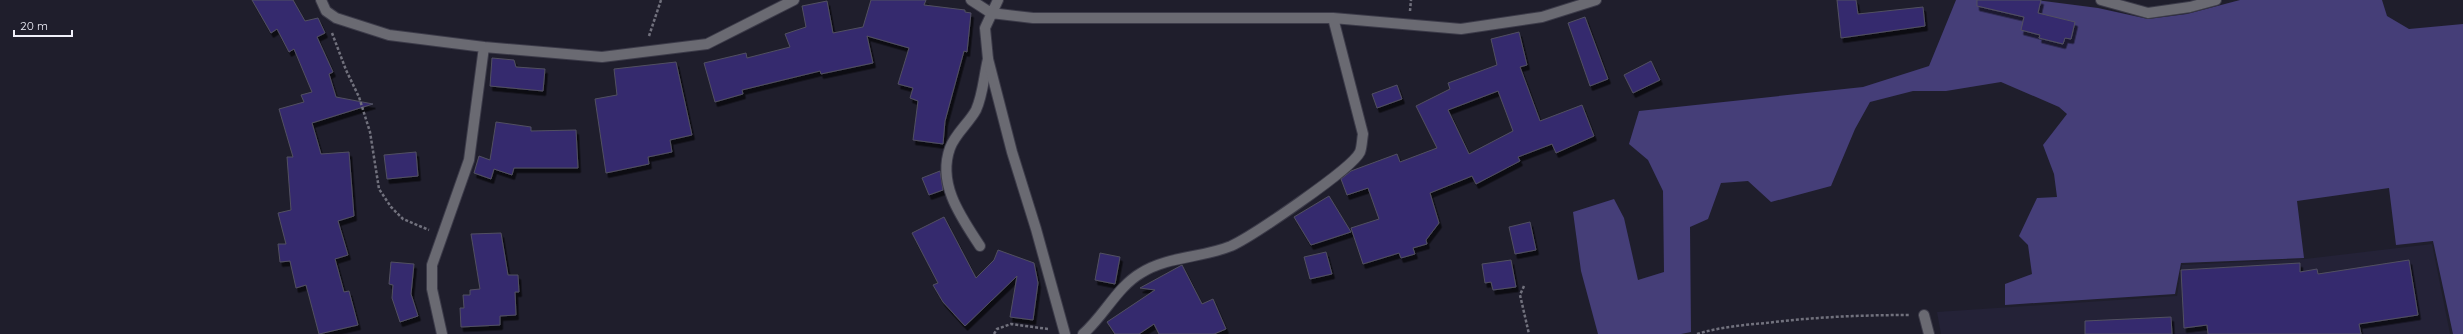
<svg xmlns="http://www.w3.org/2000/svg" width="2463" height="334" font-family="Quicksand,sans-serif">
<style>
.built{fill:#242237}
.green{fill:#453e78}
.building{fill:#36296e;stroke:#515061;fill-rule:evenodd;filter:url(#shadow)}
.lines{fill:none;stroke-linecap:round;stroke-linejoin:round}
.lane-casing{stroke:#3c3b49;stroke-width:12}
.street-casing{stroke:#3c3b49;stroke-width:12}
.path{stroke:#71717d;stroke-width:2.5;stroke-dasharray:3 2;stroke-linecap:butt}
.lane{stroke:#6a6a72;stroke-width:10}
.street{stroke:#6a6a72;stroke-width:10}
</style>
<defs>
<filter id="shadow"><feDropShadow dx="2.5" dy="4.5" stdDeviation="0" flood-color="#0009"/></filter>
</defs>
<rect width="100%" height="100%" fill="#1f1e2c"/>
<!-- built -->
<path class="built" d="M2432 244 2450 334H1941L1937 312 2177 296 2182 265 2305 259Z"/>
<!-- green -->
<path class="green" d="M1956 0H2036L2098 8 2148 19 2187 14 2240 0H2382L2387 16 2409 29 2463 24V334H2453L2433 241 2396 245 2389 188 2297 201 2304 258 2181 263 2175 294 2005 305V284L2032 274 2028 245 2019 236 2037 198 2057 197 2054 174 2043 145 2067 114 2059 107 2001 82 1946 91H1913L1870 102 1855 129 1831 186 1771 202 1748 181 1721 183 1708 219 1690 227 1691 332 1681 334H1598L1581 271 1573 212 1614 199 1624 218 1638 280 1664 272 1663 191 1648 160 1629 144 1639 111 1863 87 1929 66Z"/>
<!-- building -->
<path class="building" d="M252 0H293L305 21 318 18 325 33 317 37 333 72 329 74 336 97 373 104 312 123 321 154 349 152 354 216 338 221 348 255 335 259 344 292 349 291 358 325 319 334 306 285 296 288 290 261 280 262 278 244H286L278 213 291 210 287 157H293L279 109 304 102 301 95 312 92 294 49 289 52 277 29 271 33Z
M871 0H926L924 5 965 10V12L971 13 967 52 964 51 945 121 943 144 913 140 918 101 910 98 913 88 898 84 909 48 867 36 873 63 821 74 820 71 742 90 743 94 715 102 704 63 746 53 747 58 790 47 785 34 806 27 802 6 827 1 833 33 863 27Z
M1837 0H1856L1858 14 1923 7 1925 26 1841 38Z
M1977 0H2041L2038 13 2075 22 2071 39 2065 38 2063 44 2039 38 2040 35 2021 30 2024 17 1977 6Z
M1585 17 1608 79 1590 86 1568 23Z
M1519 32 1527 65 1520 67 1540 121 1582 105 1594 136 1556 153 1552 144 1518 157 1520 161 1476 184 1472 176 1430 193 1439 223 1426 240 1427 244 1413 248 1415 254 1401 258 1399 253 1363 264 1351 228 1379 219 1368 188 1347 195 1341 179 1351 171 1397 154 1400 162 1437 148 1416 106 1450 89 1448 83 1497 65 1491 39ZM1498 91 1513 131 1469 154 1448 110Z
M492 58 514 60 516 67 545 69 543 91 490 86Z
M1651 61 1660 80 1633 93 1624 75Z
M676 62 692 135 670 140 672 152 648 157 649 164 606 173 595 99 617 95 614 69Z
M1397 85 1402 99 1377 108 1372 94Z
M496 122 531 127V131L576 130 578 168H514L512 175 494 169 491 179 474 173 479 156 490 160Z
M416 152 418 176 387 179 384 155Z
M940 171 943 190 929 195 922 178Z
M1329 196 1351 232 1311 245 1294 217Z
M944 217 976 278 994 260 998 250 1034 263 1038 283 1033 320 1010 317 1017 276 965 326 943 302 933 285 938 283 912 233Z
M1530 222 1536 250 1515 254 1509 227Z
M501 233 508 275H518L519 292H515L516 315 500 316V325L461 327 460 308H464L463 295H470V290L480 289 471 234Z
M1326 252 1332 274 1310 279 1304 257Z
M1100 253 1120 257 1115 284 1095 280Z
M1511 260 1516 287 1493 290 1491 282 1485 283 1482 264Z
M2409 260 2418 315 2359 324 2361 334H2208L2207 325 2184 328 2181 270 2300 263V272L2317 269 2318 274Z
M391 262 414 264 411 294 418 316 400 322 392 298 393 285 389 284Z
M1182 265 1202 304 1213 299 1226 329 1214 334H1159L1154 324 1139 334H1115L1107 322 1155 290 1140 288Z
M2171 317 2172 334H2085V321Z"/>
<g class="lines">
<!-- lane casing -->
<g class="lane-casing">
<path id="lane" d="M980 246C961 217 937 184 950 148 955 134 969 123 976 110 983 95 984 75 988 59"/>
</g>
<!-- street casing -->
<g class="street-casing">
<path id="street" d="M321 0 326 11 336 18 389 35 484 47 602 57 707 44 794 0
M971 0 991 13 1033 18H1333L1461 29 1542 17 1596 0
M998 0 985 28 988 59 1012 152 1036 229 1065 334
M2101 0 2148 13 2190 7 2216 0
M1924 315 1929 334
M442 334 432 289V265L469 160 484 47
M1083 334C1104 316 1117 287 1141 273 1168 256 1202 258 1231 246 1251 237 1352 169 1360 152 1362 147 1362 139 1363 134L1333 18"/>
</g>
<!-- path -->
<path class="path" d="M1410 11 1411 0
M332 33 346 70 359 97 370 132 379 189 391 207 403 219 429 230
M649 36 661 0
M1524 286 1520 295 1529 334
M994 334 997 329 1011 324 1048 329
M1697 334C1720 327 1743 325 1766 323 1814 317 1862 315 1910 315"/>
<!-- lane -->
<use href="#lane" class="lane"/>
<!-- street -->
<use href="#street" class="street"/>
</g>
<!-- scale -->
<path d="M14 30v6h58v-6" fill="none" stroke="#f0f0fa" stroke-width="2"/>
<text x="20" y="30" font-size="12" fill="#f0f0fa" stroke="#1f1e2c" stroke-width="3" paint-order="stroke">20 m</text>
</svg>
